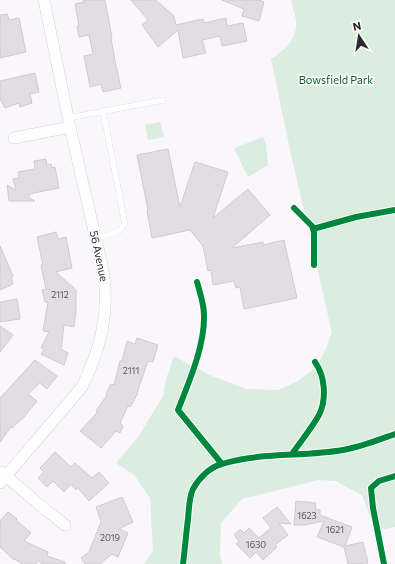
<svg xmlns="http://www.w3.org/2000/svg" width="395" height="564" font-family="Commissioner,sans-serif">
<style>
.green{fill:#dbedde}
.building{fill:#e0dde3;stroke:#cecbd1}
.lines{fill:none;stroke-linecap:round;stroke-linejoin:round}
.service-casing{stroke:#d4d2d7;stroke-width:6}
.minor-casing{stroke:#d4d2d7;stroke-width:12}
.service{stroke:#fefeff;stroke-width:5.5}
.minor{stroke:#fefeff;stroke-width:11}
.cycleway-casing{stroke:#fff;stroke-width:8}
.cycleway{stroke:#00873e;stroke-width:6}
.labels{text-anchor:middle;stroke-width:3;stroke-linejoin:round;paint-order:stroke}
.number-label{font-size:9px;fill:#5a575d}
.park-label{font-size:11px;fill:#065f24;stroke:#fff}
.street-label{font-size:11px;fill:#2b282e;stroke:#fff}
</style>
<rect width="100%" height="100%" fill="#f9f7fc"/>
<!-- green -->
<path class="green" d="M291 0H395V527L375 531 362 495 335 481 318 480 242 499 221 523 220 556 222 564H144L153 551 150 498 134 475 116 463 138 437 163 396 166 379 174 356 209 375 247 389 278 390 298 381 316 367 326 349 332 333 290 150 271 59C283 51 296 41 296 25 297 17 292 8 291 0Z
M160 122 164 137 148 140 145 125Z
M263 137 266 144 268 165 248 177 234 148Z"/>
<!-- building -->
<path class="building" d="M83 0H105L112 38H111L115 61 121 88 103 92 101 84 90 87 84 56 93 54 89 35 79 37 77 26H79L75 4 84 2Z
M131 0H156L174 16 176 25 203 19 204 23 226 18 227 26 243 23 247 41 222 46 220 36 202 40 206 53 183 58 178 30 158 47 142 25 148 20Z
M222 0H259L264 2 259 21 242 16 244 9Z
M7 14 9 20 19 18 26 52 0 58V15Z
M35 73 39 92 30 94 32 103 20 107 19 103 5 108 0 99V81Z
M168 149 180 207 195 162 228 172 213 218 248 189 270 215 232 248 263 242V245L284 240 297 298 244 309 240 287 236 288 234 281 213 285 211 270 208 271 203 246 190 230 152 238 147 211 148 210 137 155Z
M46 159 47 165 51 164 52 168 55 167 59 188 29 194V198L35 201H9L7 185 16 190 13 179 19 178 18 172 35 169 34 161Z
M56 232 58 239 66 237 72 268 56 272 76 290V311L74 327 64 325 62 342 61 349 68 353 64 365 41 354 44 350 41 348 49 332 43 331 48 302H45L42 290 46 289 41 265H43L37 237Z
M0 246 13 276 11 277 13 284 0 290Z
M17 299 20 319 0 322V302Z
M0 326 13 335 0 352Z
M137 338 158 345 153 362 148 361 137 393H138L130 407 128 406 120 423 123 426 120 433 116 431 101 448 80 431 98 412 96 411 107 395 106 394 111 384 114 385 120 361H122L127 341 135 344Z
M35 360 57 376 47 389 40 383 28 394 37 401 24 417 12 428 11 427 0 442V398Z
M55 452 71 467 75 463 92 478 99 472 109 483 89 501 78 488 76 490 71 484 64 492 53 481 47 487 38 478 44 472 40 468Z
M122 497 133 522 119 529 128 533 118 557 112 554 100 564H85L81 558 89 552 101 522 96 507Z
M296 501 316 503 315 509 320 510V515L352 527 345 546 363 542 368 563 348 564 344 547 317 537 324 521 305 525H294Z
M277 507 291 524 279 523 288 535 275 545 277 547 263 560 256 552 250 558 236 544 239 541 234 535 240 529 244 533 249 528 259 538 271 528 263 518Z
M8 512 17 519 16 520 31 533 24 541 48 552 47 556 65 562V564H43L37 561 36 564H22L15 559 14 560 0 547V521Z"/>
<g class="lines">
<!-- service casing -->
<g class="service-casing">
<path id="service" d="M68 118 163 100
M96 238 119 231 125 224 103 111"/>
</g>
<!-- minor casing -->
<g class="minor-casing">
<path id="minor" d="M14 138 70 127
M1 472 47 511 65 525
M0 483 82 387C101 348 110 312 103 270L70 127 44 0"/>
</g>
<!-- service -->
<use href="#service" class="service"/>
<!-- minor -->
<use href="#minor" class="minor"/>
<!-- cycleway casing -->
<g class="cycleway-casing">
<path id="cycleway" d="M294 208 312 226 314 232V265
M313 229 356 217 395 210
M197 282C200 293 204 304 204 315 205 345 189 382 178 410L222 464
M292 454C301 441 311 429 319 415 327 399 325 376 315 362
M183 564C185 549 186 534 188 519 189 509 189 497 193 489 199 478 210 467 222 464 261 452 303 457 343 450 361 447 378 440 395 434
M384 564 373 508 371 488 379 481 395 476"/>
</g>
<!-- cycleway -->
<use href="#cycleway" class="cycleway"/>
</g>
<g class="labels">
<!-- number labels -->
<g class="number-label">
<text x="60" y="298">2112</text>
<text x="131" y="374">2111</text>
<text x="307" y="519">1623</text>
<text x="335" y="533">1621</text>
<text x="110" y="541">2019</text>
<text x="256" y="548">1630</text>
</g>
<!-- park labels -->
<g class="park-label">
<text x="336" y="84">Bowsfield Park</text>
</g>
<!-- street labels -->
<g class="street-label">
<text transform="translate(99 256) rotate(78)" y="4">56 Avenue</text>
</g>
</g>
<!-- north arrow -->
<g transform="translate(359 36) rotate(348)" stroke="#ffffff" stroke-width="3" paint-order="stroke">
<path d="M0-3L7 15L0 10L-7 15Z" fill="#2b282e"/>
<text y="-6" font-size="11" font-weight="bold" text-anchor="middle" fill="#2b282e">N</text>
</g>
</svg>
